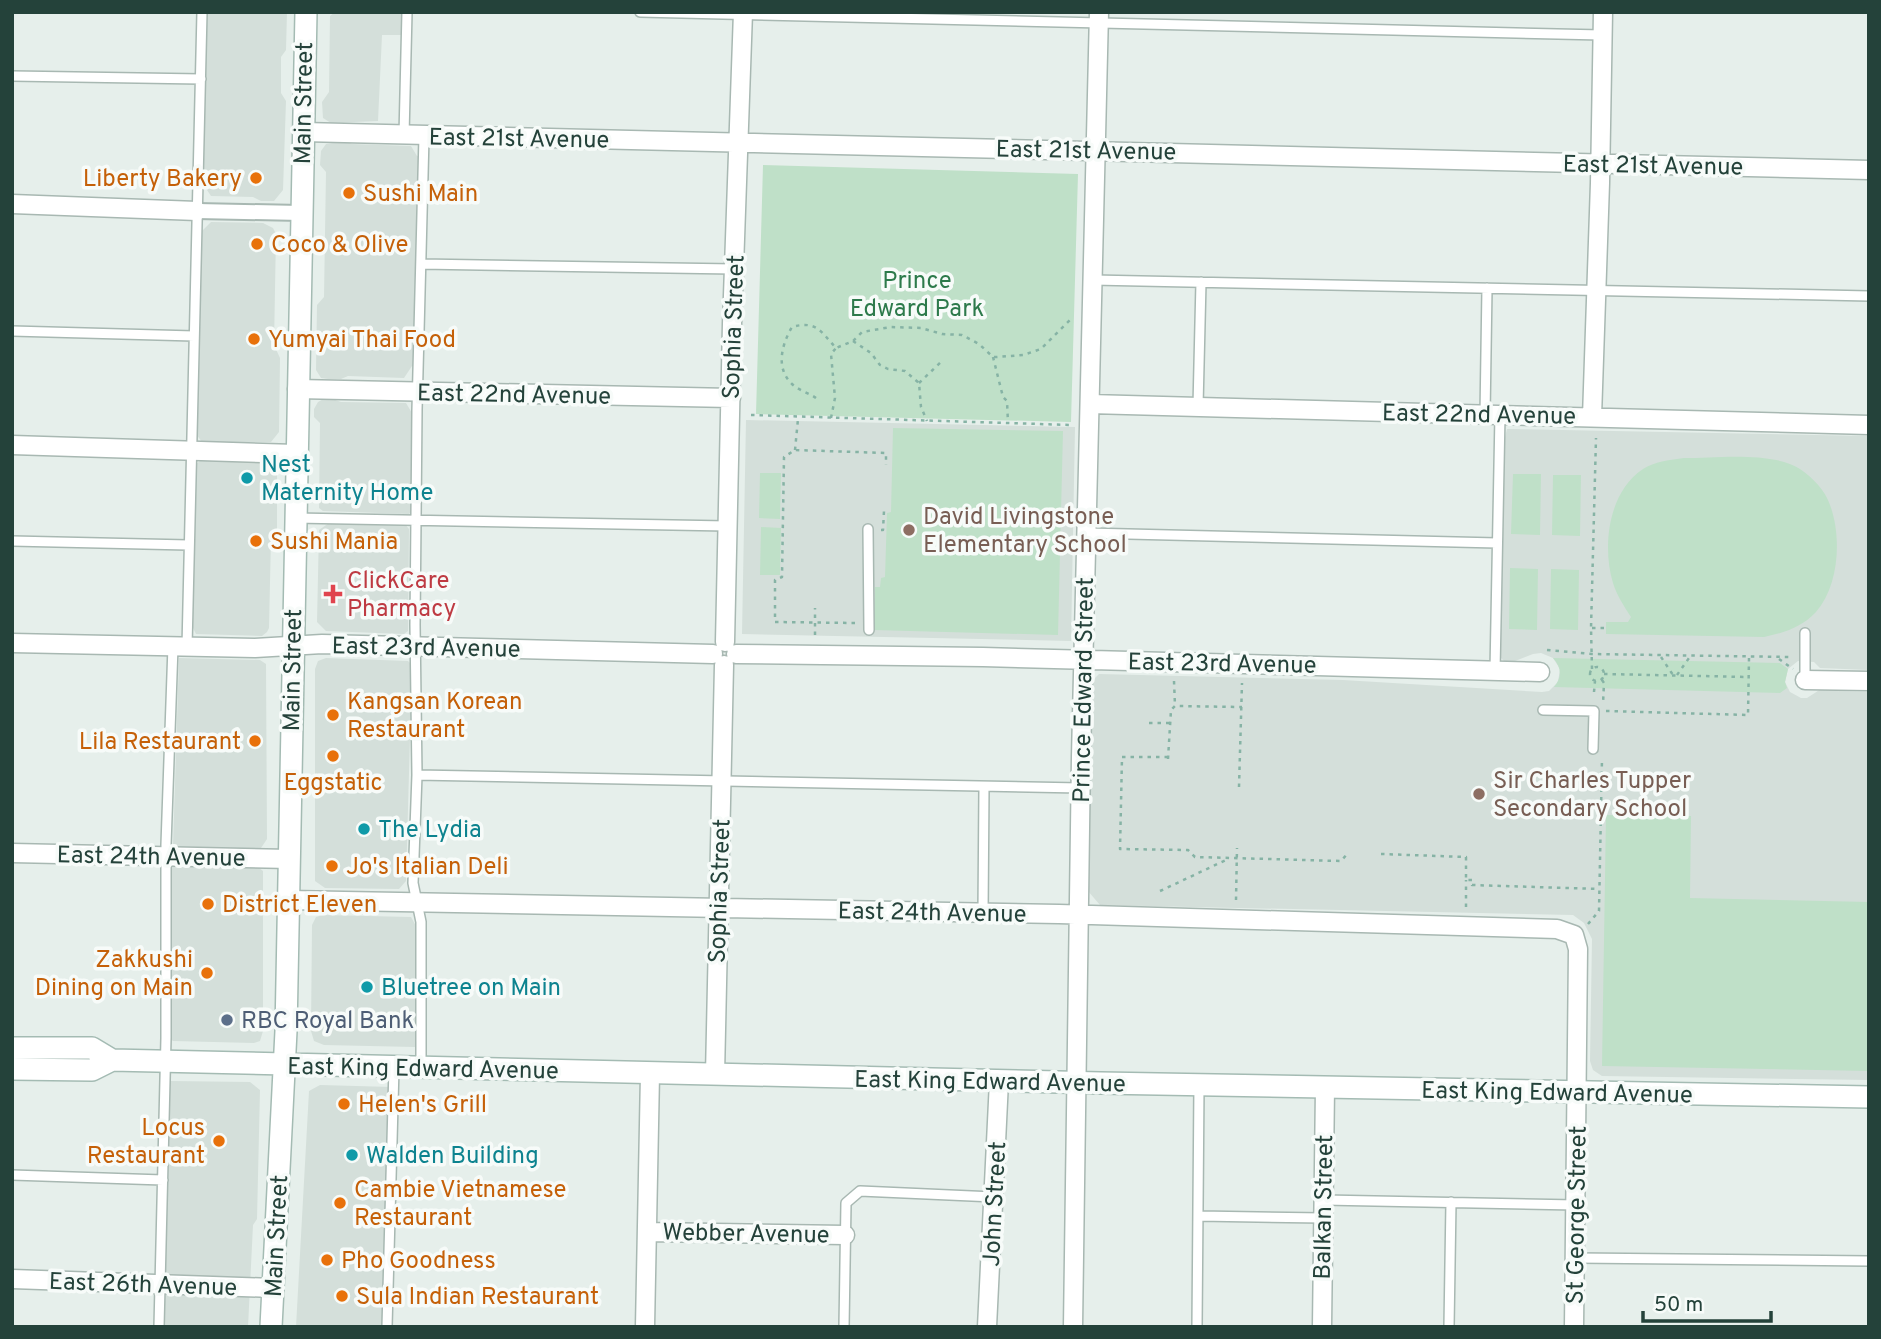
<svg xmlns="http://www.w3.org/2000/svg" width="1881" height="1339" font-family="Overpass,sans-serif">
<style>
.built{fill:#d4dfda}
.green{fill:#bfe0c8}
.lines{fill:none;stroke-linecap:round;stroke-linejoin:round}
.service-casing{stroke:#a8b8b2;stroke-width:12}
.pedestrian-casing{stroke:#a8b8b2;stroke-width:18}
.minor-casing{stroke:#a8b8b2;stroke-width:21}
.secondary-casing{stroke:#a4bbb3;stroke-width:24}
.path{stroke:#86b3a5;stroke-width:2.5;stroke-dasharray:3.5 5;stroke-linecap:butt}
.service{stroke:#fff;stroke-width:9}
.pedestrian{stroke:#fff;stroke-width:14}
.minor{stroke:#fff;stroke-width:18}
.secondary{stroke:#fff;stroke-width:21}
.food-dot{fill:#e8710a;stroke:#f7fbf9;stroke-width:2.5}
.culture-dot{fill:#0f9aa8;stroke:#f7fbf9;stroke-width:2.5}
.education-dot{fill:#8d6e63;stroke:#f7fbf9;stroke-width:2.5}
.health-dot{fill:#e0444e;stroke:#f7fbf9;stroke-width:2.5}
.service-dot{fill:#5c6f8a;stroke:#f7fbf9;stroke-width:2.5}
.labels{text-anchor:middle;stroke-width:7;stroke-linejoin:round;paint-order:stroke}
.street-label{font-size:24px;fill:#24423a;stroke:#f7fbf9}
.food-label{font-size:24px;fill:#c56008;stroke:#f7fbf9;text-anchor:start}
.park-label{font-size:24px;fill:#2d7a4b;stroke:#f7fbf9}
.culture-label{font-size:24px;fill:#0d838f;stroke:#f7fbf9;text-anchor:start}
.education-label{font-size:24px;fill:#785e54;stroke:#f7fbf9;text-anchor:start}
.health-label{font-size:24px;fill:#be3a42;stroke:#f7fbf9;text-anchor:start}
.service-label{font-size:24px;fill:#4e5e75;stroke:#f7fbf9;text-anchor:start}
</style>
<rect width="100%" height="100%" fill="#e6efeb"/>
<!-- built -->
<path class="built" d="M202 12H287L286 50 281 57V93L286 101 283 190 274 201H261L253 197 211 196 203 184H198Z
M335 12H407L406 35H382L378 121 331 123 323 118 322 102 329 92 330 16Z
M346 141 352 144 411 146 417 156H423L419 366H412L404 378 348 376 341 379H328L321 378 316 370 317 305 324 297 326 172 320 165 321 151 326 144Z
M211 222 263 223 273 228 276 234 274 345 280 358 279 432 271 442H202L196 434V231H202Z
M327 397 341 402 406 403 412 413 413 510 409 514 323 511 319 508 320 423 314 417V409L318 402Z
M746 420 1075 427 1071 641 742 634Z
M1507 429 1869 436V670L1820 668 1814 662 1798 661 1788 669 1785 682 1790 692 1801 698H1807L1824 687 1837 691 1869 692V1080L1602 1076 1593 1070 1590 1061 1592 939 1584 923 1573 915 1100 905 1088 891 1092 684 1093 680 1099 674 1343 680 1542 692 1549 691 1558 682 1560 669 1553 658 1541 653 1533 654 1515 661H1504L1501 658 1497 645 1504 441Z
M201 460 267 463 272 464 277 470V531L271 537 269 628 267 632 262 636 196 634 193 628H188L190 464H196Z
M329 523H404L409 529 408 631 404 634 326 631 317 622 319 530Z
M179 658 260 660 266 664 267 839 261 848H176L173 846Z
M326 658 408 661 412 665 406 881 399 889 325 888 315 881V669L318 661Z
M172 865 258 867 263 871V1031L260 1041 254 1043 173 1041 168 1037Z
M323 915 411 917 416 926 415 1047 324 1045 314 1041 311 1031 312 925 316 917Z
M170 1081 250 1082 260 1090 257 1219 253 1225 248 1327H163L167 1089Z
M320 1085 392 1087 386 1327H296L309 1091Z"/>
<!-- green -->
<path class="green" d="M763 165 1078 174 1071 422 756 414Z
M893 428 1063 431 1058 635 874 630 875 587H880L881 578 885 577 887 513 891 512Z
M1684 458C1717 458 1772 451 1800 469 1813 478 1825 490 1830 505 1842 537 1839 586 1816 612 1802 627 1784 633 1764 637L1606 634V622H1628L1631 617C1624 606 1617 596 1613 583 1602 547 1608 492 1643 469 1656 461 1670 460 1684 458Z
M760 473H781L780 519 759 518Z
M1513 474H1541L1540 535 1511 534Z
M1553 475H1581L1580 536 1552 535Z
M761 527 781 528 780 575H760Z
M1510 568 1538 569 1537 630 1509 629Z
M1551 569 1579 570 1578 630 1550 629Z
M1553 658 1780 663 1788 669 1785 682 1787 688 1780 693 1554 687C1562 677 1562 668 1553 658Z
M1606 815 1691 816 1690 898 1869 902V1071L1602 1066Z"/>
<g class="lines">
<!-- service casing -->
<g class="service-casing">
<path id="service" d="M640 12 1602 35
M12 76 201 79
M404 135 407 12
M421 264 734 269
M1093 280 1869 296
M12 331 194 336
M1198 406 1201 282
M1485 415 1487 288
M295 518 727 526
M868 529 869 630
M1087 533 1497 543
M12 541 188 545
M187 647 202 12
M1495 671 1500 415
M1805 680V633
M1543 710 1594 711 1593 749
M417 775 1080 788
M983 913 984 787
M421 1068V922L413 883 417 775 415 625 417 410 424 136
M12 1175 163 1180
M1324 1200 1576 1205
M1199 1216 1323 1218
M1576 1258 1869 1261
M159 1327 166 1038V845L173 646
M387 1327 394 1067
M844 1327 846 1203 860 1191 994 1197
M1197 1327 1199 1085
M1449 1327 1451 1202"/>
</g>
<!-- pedestrian casing -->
<g class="pedestrian-casing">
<path id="pedestrian" d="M197 211 301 213"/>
</g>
<!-- minor casing -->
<g class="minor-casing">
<path id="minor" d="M303 132 1869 170
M12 204 197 211
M297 389 731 398
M1090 404 1869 425
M1592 417 1600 183 1603 12
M12 445 296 454
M725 642 732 324 743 12
M12 643 255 648 322 644 713 654
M736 654 983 657 1540 672
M1805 680 1869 681
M12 853 290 859
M289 900 1059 914 1557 929 1574 935 1578 949 1574 1327
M715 1075 724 665
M648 1232 845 1235
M12 1279 273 1288
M645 1327 650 1074
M987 1327 999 1081
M1073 1327 1081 757 1099 12
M1322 1327 1325 1087"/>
</g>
<!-- secondary casing -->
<g class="secondary-casing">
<path id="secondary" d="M12 1048H92L112 1060
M12 1069 92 1070 112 1060 1101 1083 1869 1097
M271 1327 286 1031 306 12"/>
</g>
<!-- path -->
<path class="path" d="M853 341 871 353 880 365 888 369 905 371 919 383 921 407 927 421
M993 357 1003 397 1007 401 1008 423
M919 383 942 361
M816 398C809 393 798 390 792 384 775 368 782 344 792 327 817 320 821 332 836 348L853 341 862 332 891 327 921 328 942 334 962 335 979 344 993 357H997L1023 355 1041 349 1073 317
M751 415 1071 425
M831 418 835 398 831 354 836 348
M795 450 798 419
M881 530H883L884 511
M855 623 775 622V580L782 577 784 457 795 450 886 453V465
M1592 628H1606
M815 635V608
M1547 650 1592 654 1790 657
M1661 657 1673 675
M1779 659 1793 669
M1590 674a7 7 0 1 1 14 0a7 7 0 1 1-14 0Z
M1592 669 1591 628 1596 438
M1604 674 1748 677
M1677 675 1689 658
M1602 680 1604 683 1603 704
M1174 681 1175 706
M1594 692 1595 681
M1606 711 1748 715 1749 658
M1149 723H1171
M1168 757H1122L1120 849 1188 850 1195 857 1341 861 1348 853
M1168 759 1171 710 1175 706 1242 707
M1239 787 1242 683
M1381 854 1466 857V880H1472V885L1599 889
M1160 891 1226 860
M1236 900 1237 848
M1466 907V880
M1588 924 1599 911 1602 759"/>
<!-- service -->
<use href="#service" class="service"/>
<!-- pedestrian -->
<use href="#pedestrian" class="pedestrian"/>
<!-- minor -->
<use href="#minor" class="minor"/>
<!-- secondary -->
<use href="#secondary" class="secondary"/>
</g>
<!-- markers -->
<g class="food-dot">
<circle cx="256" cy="178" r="7"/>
<circle cx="349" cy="193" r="7"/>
<circle cx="257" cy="244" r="7"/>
<circle cx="254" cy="339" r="7"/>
<circle cx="256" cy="541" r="7"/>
<circle cx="333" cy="715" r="7"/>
<circle cx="255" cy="741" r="7"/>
<circle cx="333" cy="756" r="7"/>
<circle cx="332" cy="866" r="7"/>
<circle cx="208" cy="904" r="7"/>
<circle cx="207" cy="973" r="7"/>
<circle cx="344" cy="1104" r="7"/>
<circle cx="219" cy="1141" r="7"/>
<circle cx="340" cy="1203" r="7"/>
<circle cx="327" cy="1260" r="7"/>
<circle cx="342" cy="1296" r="7"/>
</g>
<g class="culture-dot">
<circle cx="247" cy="478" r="7"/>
<circle cx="364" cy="829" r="7"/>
<circle cx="367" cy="987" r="7"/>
<circle cx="352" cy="1155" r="7"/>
</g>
<g class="education-dot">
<circle cx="909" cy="530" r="7"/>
<circle cx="1479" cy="794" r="7"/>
</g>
<path class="health-dot" d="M329.5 583.5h7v7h7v7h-7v7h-7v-7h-7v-7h7z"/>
<circle class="service-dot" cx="227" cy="1020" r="7"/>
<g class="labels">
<!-- street labels -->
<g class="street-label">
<text transform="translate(303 103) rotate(-89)" y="8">Main Street</text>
<text transform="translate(519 138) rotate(1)" y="8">East 21st Avenue</text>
<text transform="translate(1086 150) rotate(1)" y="8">East 21st Avenue</text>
<text transform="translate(1653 165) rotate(1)" y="8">East 21st Avenue</text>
<text transform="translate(733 327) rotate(-88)" y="8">Sophia Street</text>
<text transform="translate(514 394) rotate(1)" y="8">East 22nd Avenue</text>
<text transform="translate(1479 414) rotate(1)" y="8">East 22nd Avenue</text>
<text transform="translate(426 647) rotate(1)" y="8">East 23rd Avenue</text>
<text transform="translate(1222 663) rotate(1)" y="8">East 23rd Avenue</text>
<text transform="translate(292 670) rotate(-89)" y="8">Main Street</text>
<text transform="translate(1083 690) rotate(-89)" y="8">Prince Edward Street</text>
<text transform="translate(151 856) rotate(1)" y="8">East 24th Avenue</text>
<text transform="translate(719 891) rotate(-88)" y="8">Sophia Street</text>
<text transform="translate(932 912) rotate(1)" y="8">East 24th Avenue</text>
<text transform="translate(423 1068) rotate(1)" y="8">East King Edward Avenue</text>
<text transform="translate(990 1081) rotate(1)" y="8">East King Edward Avenue</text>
<text transform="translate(1557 1092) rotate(1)" y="8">East King Edward Avenue</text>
<text transform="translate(994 1204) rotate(-87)" y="8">John Street</text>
<text transform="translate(1323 1207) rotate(-89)" y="8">Balkan Street</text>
<text transform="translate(1576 1215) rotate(-89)" y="8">St George Street</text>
<text transform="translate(746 1233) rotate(1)" y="8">Webber Avenue</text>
<text transform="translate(276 1236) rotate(-87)" y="8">Main Street</text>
<text transform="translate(143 1284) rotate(2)" y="8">East 26th Avenue</text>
</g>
<!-- food labels -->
<g class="food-label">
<text x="242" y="186" text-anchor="end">Liberty Bakery</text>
<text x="363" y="201">Sushi Main</text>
<text x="271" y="252">Coco &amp; Olive</text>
<text x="268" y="347">Yumyai Thai Food</text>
<text x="270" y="549">Sushi Mania</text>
<text x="347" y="709">Kangsan Korean<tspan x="347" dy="28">Restaurant</tspan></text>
<text x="241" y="749" text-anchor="end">Lila Restaurant</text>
<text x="333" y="790" text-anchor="middle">Eggstatic</text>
<text x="346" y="874">Jo's Italian Deli</text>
<text x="222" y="912">District Eleven</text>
<text x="193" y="967" text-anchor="end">Zakkushi<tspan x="193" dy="28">Dining on Main</tspan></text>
<text x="358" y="1112">Helen's Grill</text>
<text x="205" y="1135" text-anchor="end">Locus<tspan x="205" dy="28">Restaurant</tspan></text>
<text x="354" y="1197">Cambie Vietnamese<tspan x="354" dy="28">Restaurant</tspan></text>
<text x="341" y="1268">Pho Goodness</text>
<text x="356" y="1304">Sula Indian Restaurant</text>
</g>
<!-- park labels -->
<g class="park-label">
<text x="917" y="288">Prince<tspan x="917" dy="28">Edward Park</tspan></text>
</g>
<!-- culture labels -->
<g class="culture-label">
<text x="261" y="472">Nest<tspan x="261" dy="28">Maternity Home</tspan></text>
<text x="378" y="837">The Lydia</text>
<text x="381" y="995">Bluetree on Main</text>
<text x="366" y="1163">Walden Building</text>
</g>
<!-- education labels -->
<g class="education-label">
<text x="923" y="524">David Livingstone<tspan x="923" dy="28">Elementary School</tspan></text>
<text x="1493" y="788">Sir Charles Tupper<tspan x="1493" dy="28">Secondary School</tspan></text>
</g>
<!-- health labels -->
<g class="health-label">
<text x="347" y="588">ClickCare<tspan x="347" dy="28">Pharmacy</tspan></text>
</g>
<!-- service labels -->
<g class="service-label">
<text x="241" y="1028">RBC Royal Bank</text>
</g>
</g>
<!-- border -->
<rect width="1881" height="1339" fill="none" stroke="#24423a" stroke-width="28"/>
<!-- scale -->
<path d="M1643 1311v10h128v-10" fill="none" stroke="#24423a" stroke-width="3.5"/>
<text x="1654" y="1311" font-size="21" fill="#24423a" stroke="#f7fbf9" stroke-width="5" paint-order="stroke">50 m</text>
</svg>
